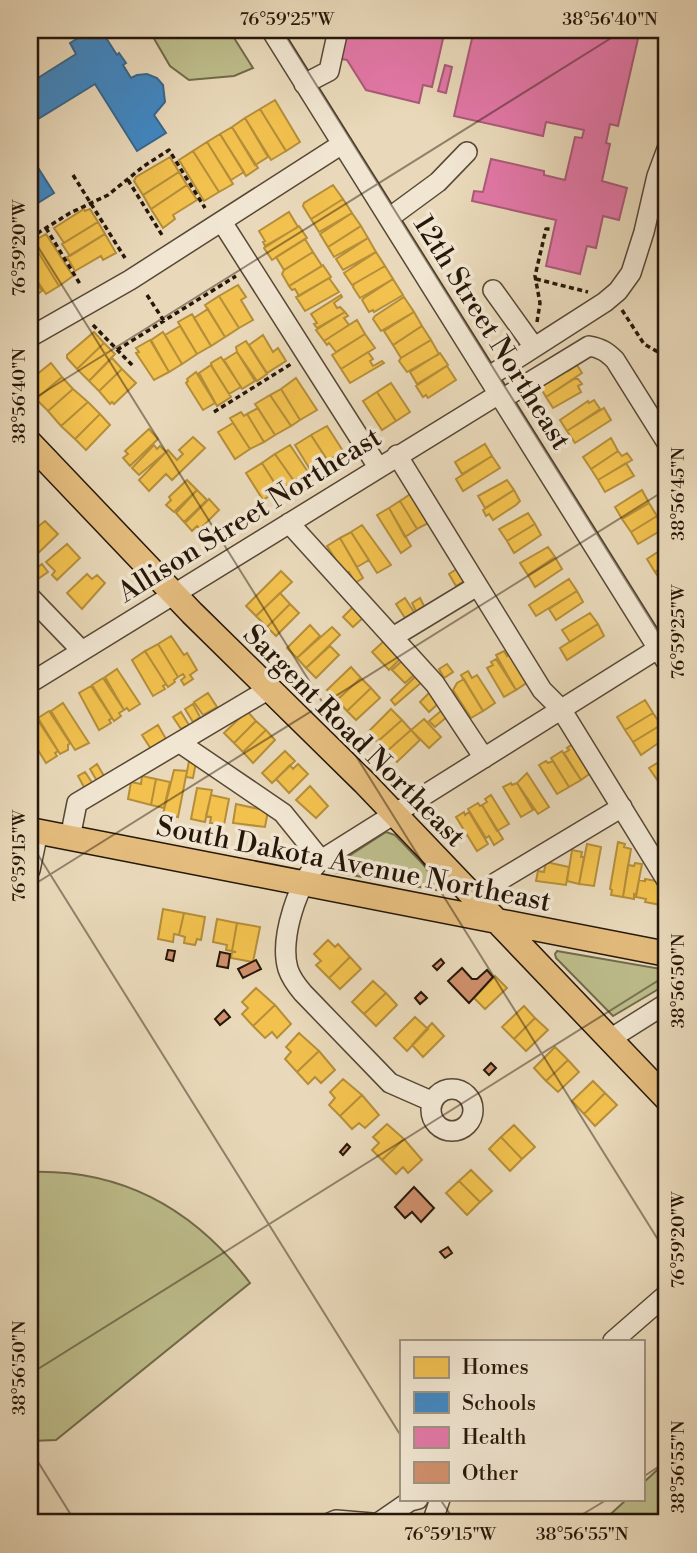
<svg xmlns="http://www.w3.org/2000/svg" width="697" height="1553" font-family="'Libre Bodoni',serif">
<style>
.green{fill:#bdbd8b;stroke:#726a4a;stroke-width:2}
.homes{fill:#f2c14e;stroke:#b58e39;stroke-width:2}
.schools{fill:#3f88c5;stroke:#38668d;stroke-width:2}
.health{fill:#e377a8;stroke:#aa5a78;stroke-width:2}
.building{fill:#cf906c;stroke:#261709;stroke-width:2}
.lines{fill:none;stroke-linecap:round;stroke-linejoin:round}
.minor-casing{stroke:#574835;stroke-width:22}
.major-casing{stroke:#261709;stroke-width:27}
.path{stroke:#261709;stroke-width:3.5;stroke-dasharray:5 3.5;stroke-linecap:butt}
.minor{stroke:#f1e6d2;stroke-width:19}
.major{stroke:#e4bc7d;stroke-width:24}
.ticks{fill:none;stroke:#261709;stroke-width:2;stroke-opacity:0.45}
.labels{text-anchor:middle;stroke-width:7;stroke-linejoin:round;paint-order:stroke}
.street-label{font-size:28px;fill:#261709;stroke:#f1e6d2}
.neatline{fill:none;stroke:#261709;stroke-width:2.5}
.ticks-label{font-size:18px;text-anchor:middle;fill:#261709}
</style>
<rect width="100%" height="100%" fill="#e9d9ba"/>
<filter id="stains"><feTurbulence type="fractalNoise" baseFrequency=".00286" numOctaves="4"/><feColorMatrix values="0 0 0 0 .2 0 0 0 0 .09 0 0 0 0 .02 0 0 0 .5 -.17"/></filter>
<radialGradient id="worn" r=".72"><stop offset=".6" stop-color="#630" stop-opacity="0"/><stop offset="1" stop-color="#630" stop-opacity=".3"/></radialGradient>
<!-- green -->
<path class="green" d="M149 30H229L253 68 234 76 189 80 170 66Z
M386 832 395 835 442 884V891L334 872 335 865Z
M557 951 667 970V984L613 1016 556 958 555 954Z
M30 1172C123 1169 195 1210 250 1283L56 1440 31 1441 30 1439Z
M667 1461V1523H601L627 1499H643V1483Z"/>
<!-- homes -->
<path class="homes" d="M275 100 300 142 286 151 260 109Z
M260 109 286 151 271 160 245 118Z
M245 118 268 157 255 165 232 127Z
M232 127 258 168 246 176 220 134Z
M220 134 244 172 231 180 207 142Z
M207 142 233 184 219 192 193 151Z
M193 151 219 192 204 201 179 160Z
M170 157 179 172 143 195 134 181 136 177Z
M179 172 187 185 151 209 143 195Z
M187 185 197 200 173 215 175 219 163 228 151 209Z
M333 185 343 199 311 219 303 206 304 203Z
M343 199 352 213 319 232 311 219Z
M84 209 85 211 90 209 98 222 64 243 54 228Z
M289 212 298 227 265 246 263 242 265 241 259 231Z
M352 213 361 226 328 247 320 234Z
M98 222 105 234 70 256 62 244Z
M299 226 307 238 272 260 264 248Z
M361 226 368 238 334 257 328 247Z
M46 234 73 276 59 286 32 242Z
M105 234 116 253 103 260 101 256 75 271 67 257Z
M368 238 376 252 343 270 336 259Z
M305 239 313 252 284 270 276 257Z
M32 242 59 286 46 294 30 270V243Z
M313 252 322 266 289 286 282 274 284 270Z
M376 252 385 266 352 285 344 273Z
M323 265 331 277 299 296 295 289 292 290 289 286Z
M385 266 393 279 360 298 353 287 354 284Z
M30 270 42 291 30 299Z
M329 278 339 292 305 311 296 297Z
M393 279 403 295 374 312 373 310 369 312 362 300 364 298Z
M238 285 246 297 241 300 253 320 239 328 219 296Z
M341 295 342 297 334 303 337 308 340 307 345 312 317 328 314 324 317 323 311 314Z
M219 296 239 328 225 337 205 305Z
M404 297 414 312 381 331 373 319 375 316Z
M208 309 225 337 211 346 194 318Z
M345 312 348 316 344 318 349 325 324 341 316 330Z
M414 312 422 326 393 345 384 331Z
M192 314 211 346 197 354 178 322Z
M357 320 365 334 336 352 329 343 327 345 324 341Z
M180 326 197 354 182 364 165 335Z
M422 326 431 340 401 358 393 345Z
M94 332 104 343 77 369 67 358V355Z
M163 332 182 364 169 372 151 340Z
M365 334 375 348 341 369 332 355Z
M263 335 273 352 278 348 286 361 267 373 249 345Z
M150 340 169 372 154 380 136 353 139 352 136 348Z
M431 340 439 354 407 372 399 361 401 358Z
M246 341 267 374 257 381 237 352 236 347Z
M104 343 115 354 89 381 77 369Z
M237 352 255 381 242 389 224 360Z
M368 352 373 359 370 361 373 366 382 361 384 363 350 383 341 369Z
M440 353 448 365 417 384 410 372Z
M221 357 241 387 229 394 212 367 211 363Z
M112 358 122 369 99 391 89 381Z
M51 363 62 377 36 399 30 392V380Z
M211 365 231 397 217 406 199 373Z
M577 365 582 373 546 397 539 385 566 367 568 371Z
M447 366 456 380 428 398 426 395 423 397 416 386Z
M122 369 136 383 114 404 112 402 110 404 99 391Z
M196 372 215 403 203 410 186 383 188 381 187 379Z
M62 377 73 389 48 411 36 399Z
M296 378 317 410 300 420 281 389Z
M574 379H578L582 384 578 386 581 392 553 408 546 397Z
M391 383 410 412 396 421 377 392Z
M73 389 88 402 61 426 48 411Z
M281 389 300 420 291 426 270 395Z
M377 392 396 421 382 430 363 401Z
M270 395 291 426 275 435 255 404Z
M594 400 600 409 567 431 560 420 588 401 589 403Z
M88 402 100 414 75 439 61 426Z
M258 408 275 435 264 442 247 414Z
M604 408 611 420 575 443 567 431Z
M241 412 244 416 247 414 264 442 250 449 230 418Z
M100 414 110 425 86 450 75 439Z
M233 423 250 449 235 459 218 432Z
M327 426 343 451 328 461 311 435Z
M149 429 158 439 130 466 123 458 128 454 125 451Z
M311 435 328 461 311 471 295 445Z
M193 437 205 448 172 480 166 474 149 491 139 480 168 450 177 460 183 454 179 450Z
M611 438 618 451 591 469 583 457Z
M485 444 492 456 462 474 455 462Z
M154 445 157 449 160 446 166 452 139 475 132 468Z
M290 445 308 472 294 481 275 454Z
M618 451 622 456 627 453 632 460 598 480 591 469Z
M275 454 294 481 279 490 262 463Z
M492 456 500 468 463 491 456 479Z
M262 463 279 490 263 500 246 473Z
M626 463 634 476 605 492 598 480Z
M187 480 197 490 174 512 166 505 171 500 169 497Z
M507 480 514 490 485 508 478 496Z
M197 490 207 500 184 522 176 513Z
M514 490 520 501 516 505 493 520 489 514 486 516 483 510Z
M642 490 649 503 622 519 615 507Z
M412 493 430 522 417 529 400 501Z
M209 499 219 510 200 529 197 526 192 531 185 523Z
M400 501 417 529 405 537 389 508Z
M649 503 657 516 631 532 622 519Z
M389 508 411 546 401 553 377 515Z
M528 513 535 524 507 541 499 529Z
M657 516 665 528 638 544 631 532Z
M45 521 58 534 31 560 30 533Z
M535 524 541 535 514 553 507 541Z
M362 525 391 565 377 573 351 532Z
M351 532 369 560 357 567 340 538Z
M340 538 363 578 355 583 349 572 345 574 327 546Z
M67 544 80 558 57 580 52 575 55 571 46 562Z
M667 546V564L655 572 647 559Z
M548 547 555 557 528 575 520 563Z
M555 557 562 569 535 587 528 575Z
M42 564 48 572 32 583 30 573Z
M667 564V582L663 584 655 572Z
M460 567 466 580 456 586 449 574Z
M281 571 292 582 256 616 246 606Z
M87 574 92 579 97 575 105 583 82 609 67 593Z
M569 579 577 591 536 616 529 605Z
M577 591 583 602 556 620 549 609Z
M280 593 290 604 267 627 256 616Z
M405 598 414 612 405 618 396 604Z
M420 598 425 608 417 613 412 603Z
M290 604 299 613 276 636 267 627Z
M355 605 365 616 353 627 343 617Z
M590 613 598 624 570 642 562 630Z
M30 616 37 628 30 633Z
M598 624 604 636 567 660 560 648Z
M310 625 320 636 297 658 287 648Z
M332 627 340 635 306 668 297 658Z
M171 636 184 655 187 653 197 670 190 675 193 679 184 685 181 680 185 677 183 674 178 677 158 644Z
M384 641 401 658 389 670 372 652Z
M158 644 178 677 174 680 175 682 168 687 145 651Z
M330 646 339 655 316 678 306 668Z
M145 651 166 684 163 686 165 689 153 696 132 660Z
M504 651 507 656 510 654 528 682 516 690 496 655Z
M404 659 417 672 405 683 392 670Z
M496 659 516 690 504 697 487 668 493 665 491 662Z
M447 664 453 672 444 678 439 669Z
M351 667 361 678 337 700 327 690Z
M117 669 140 704 129 711 127 708 124 710 105 677Z
M468 671 472 678 477 675 495 703 483 711 461 675Z
M416 676 422 682 395 705 391 700Z
M103 678 124 710 119 713 121 716 114 721 92 685Z
M361 678 371 688 347 711 337 700Z
M464 679 483 711 471 718 453 690 457 683Z
M91 686 112 718 109 720 111 723 99 730 79 693Z
M371 688 380 698 356 720 347 711Z
M431 691 441 701 429 712 420 702Z
M208 693 217 707 203 715 194 702Z
M645 700 653 713 625 730 617 717Z
M63 703 89 743 75 750 51 711Z
M193 704 200 717 193 722 185 709Z
M391 709 402 720 377 742 368 732Z
M442 710 448 716 435 727 429 721Z
M49 711 70 743 68 745V750L60 754 38 718Z
M247 711 256 721 234 743 224 733Z
M181 712 189 725 181 729 173 717Z
M653 713 661 725 633 742 625 730Z
M37 719 58 751 55 753 57 756 46 763 30 737V723Z
M424 719 441 737 429 748 411 730Z
M402 720 411 730 386 752 377 742Z
M256 721 266 730 243 752 234 743Z
M158 725 166 739 151 749 142 735Z
M661 725 667 737 641 755 633 742Z
M266 730 275 740 253 763 243 752Z
M411 730 420 740 397 762 386 752Z
M574 743 592 772 581 780 564 753 569 750 567 748Z
M285 751 295 761 272 783 262 773Z
M562 751 581 780 569 787 551 758Z
M667 757V775L658 781 649 768Z
M189 761 196 762 193 778 186 777Z
M546 761 548 763 553 761 569 787 557 794 539 765Z
M97 764 104 776 97 781 90 769Z
M298 764 308 774 289 793 276 779 290 765 293 769Z
M174 770 187 771 178 817 163 814Z
M85 772 93 784 85 789 78 776Z
M527 773 549 807 538 814 517 783Z
M667 775V792L665 794 658 781Z
M142 776 156 779 151 805 128 799 131 782 141 784Z
M156 779 170 782 164 808 151 805Z
M511 783 512 785 517 783 533 810 521 817 503 787Z
M310 786 328 806 316 818 296 800Z
M197 788 212 790 205 822 191 819Z
M211 795 229 799 224 825 210 823 211 817 206 816Z
M491 795 509 824 497 831 482 805 487 802 485 799Z
M478 803 480 806 482 805 503 839 494 845 489 836 486 838 468 809Z
M236 804 268 811 265 827 233 823Z
M464 812 465 815 469 812 488 844 477 851 456 817Z
M618 842 625 844 624 847 631 849 623 897 611 895 612 890 610 889Z
M587 844 601 847 594 886 579 884Z
M572 850 582 852 581 857H584L579 884 567 881Z
M546 862 569 867 566 885 536 881 538 871 544 872Z
M635 863 642 864 636 895 634 894V899L623 897 628 865 634 866Z
M645 879 663 882 661 894 667 896 666 906 645 902 646 899 636 897 639 880 645 881Z
M163 909 184 913 179 935 174 934 173 942 158 939Z
M184 913 205 917 201 940 197 939 195 945 184 943 185 937 179 935Z
M217 919 237 923 232 951 226 950 227 945 213 942Z
M237 923 260 927 253 962 231 958 232 952H236L232 951Z
M328 940 335 947 338 944 350 957 329 978 316 965 321 961 314 954Z
M350 957 361 969 340 989 329 978Z
M495 976 507 988 485 1009 474 998Z
M373 981 386 993 364 1014 352 1002Z
M256 988 275 1005 253 1026 242 1014 248 1008 242 1002Z
M386 993 397 1005 376 1026 364 1014Z
M275 1005 291 1024 277 1038 272 1032 265 1038 253 1026Z
M524 1006 535 1018 514 1039 502 1027Z
M415 1017 428 1029 407 1051 394 1038Z
M535 1018 548 1030 526 1051 514 1039Z
M432 1023 444 1036 423 1057 412 1045Z
M299 1033 319 1051 297 1072 285 1059 291 1052 286 1047Z
M555 1047 568 1060 546 1081 534 1068Z
M319 1051 335 1070 321 1083 315 1077 308 1084 297 1072Z
M568 1060 579 1072 558 1092 546 1081Z
M343 1079 362 1095 340 1116 329 1105 335 1098 330 1092Z
M593 1081 605 1093 584 1114 572 1101Z
M605 1093 617 1105 595 1126 584 1114Z
M362 1095 379 1115 365 1128 359 1123 352 1129 340 1116Z
M387 1124 404 1139 382 1160 372 1150 379 1143 373 1137Z
M514 1125 535 1147 522 1159 501 1137Z
M501 1137 522 1159 510 1171 489 1149Z
M404 1139 422 1160 408 1173 403 1167 396 1174 382 1160Z
M471 1170 492 1191 480 1202 459 1181Z
M459 1181 480 1202 467 1215 446 1193Z"/>
<!-- schools -->
<path class="schools" d="M91 30H101L117 55 119 53 126 63 123 65 131 78 137 75 147 74 157 78 163 85 165 102 154 115 166 133 137 151 95 84 30 124V83L76 54 70 43Z
M30 155 54 193 30 208Z"/>
<!-- health -->
<path class="health" d="M360 30H445L432 87 423 85 419 103 366 90 347 60 341 59 346 35 358 38Z
M474 30H640L618 126 610 124 606 143 610 144 602 181 627 188 619 220 603 216 596 248 587 246 580 274 546 266 556 220 472 201 474 191 483 192 491 159 544 171V175L565 180 575 137 582 138 584 130 546 122 543 136 454 116Z
M445 65 452 67 446 93 438 91Z"/>
<!-- building -->
<path class="building" d="M168 950 175 951 173 961 166 959Z
M220 952 230 954 228 968 217 966Z
M441 959 444 963 437 970 433 966Z
M256 960 261 969 243 978 238 969Z
M462 968 472 979H477L487 970 493 977 469 1003 448 981Z
M421 992 427 998 420 1004 415 998Z
M224 1010 230 1017 220 1025 215 1019Z
M491 1063 496 1068 489 1075 484 1070Z
M347 1144 350 1147 343 1155 340 1152Z
M414 1187 434 1208 421 1222 412 1212 405 1218 395 1207Z
M448 1247 452 1253 445 1258 440 1252Z"/>
<g class="lines">
<!-- minor casing -->
<g class="minor-casing">
<path id="minor" d="M271 30 667 663
M304 84 329 71 338 30
M389 218 438 182 467 152
M222 222 378 467
M493 290 534 347
M30 337 130 280 342 144
M488 377 605 302 618 291 631 273 644 232 657 176 667 149
M502 399 589 346C601 348 607 352 615 360L667 443
M397 455 542 690 561 709 667 881
M289 523 435 684 484 758
M30 597 81 650
M393 637 477 586
M30 683 499 394
M180 743 283 813 321 860
M70 838 77 803 269 689
M30 870 38 832
M474 899 492 885 622 807
M610 1039 667 1003
M431 1110a21 21 0 1 1 42 0a21 21 0 1 1-42 0Z
M431 1101 390 1083 303 993C297 986 291 978 288 969 279 939 298 880 321 860L667 643
M613 1341 667 1294
M329 1523 336 1520 372 1523
M378 1523 410 1501 418 1499
M432 1523 440 1499"/>
</g>
<!-- major casing -->
<g class="major-casing">
<path id="major" d="M30 443 192 613 364 782 667 1099
M30 830 667 954"/>
</g>
<!-- path -->
<path class="path" d="M73 175 125 258
M128 180 162 235
M46 228 80 284
M30 238 70 213 108 195 144 166 169 150 205 208
M536 279 588 292
M147 295 164 321
M622 310 644 344 667 357
M537 322 540 303 535 276 546 229H551
M93 325 133 366
M117 350 236 276
M214 412 291 364"/>
<!-- minor -->
<use href="#minor" class="minor"/>
<!-- major -->
<use href="#major" class="major"/>
</g>
<!-- ticks -->
<path class="ticks" d="M282 30 667 646M662 30 667 39M30 234 667 1254M30 401 624 30M30 842 401 1436M30 887 667 489M30 1374 667 975M30 1449 76 1523M643 1477 667 1461M440 1499 456 1523M568 1523 608 1499"/>
<g class="labels">
<!-- street labels -->
<g class="street-label">
<text transform="translate(493 332) rotate(58)" y="10">12th Street Northeast</text>
<text transform="translate(249 514) rotate(-32)" y="10">Allison Street Northeast</text>
<text transform="translate(355 735) rotate(45)" y="10">Sargent Road Northeast</text>
<text transform="translate(354 863) rotate(11)" y="10">South Dakota Avenue Northeast</text>
</g>
</g>
<!-- margin -->
<rect width="697" height="1553" fill="none" stroke="#e9d9ba" stroke-width="77"/>
<!-- legend -->
<rect x="400" y="1340" width="245" height="161" fill="#f1e6d2" stroke="#a09382" stroke-width="2"/>
<rect x="414" y="1357" width="35" height="21" fill="#f2c14e" stroke="#a09382" stroke-width="2"/>
<text x="462" y="1374" font-size="21" fill="#261709">Homes</text>
<rect x="414" y="1392" width="35" height="21" fill="#3f88c5" stroke="#a09382" stroke-width="2"/>
<text x="462" y="1410" font-size="21" fill="#261709">Schools</text>
<rect x="414" y="1427" width="35" height="21" fill="#e377a8" stroke="#a09382" stroke-width="2"/>
<text x="462" y="1444" font-size="21" fill="#261709">Health</text>
<rect x="414" y="1462" width="35" height="21" fill="#cf906c" stroke="#a09382" stroke-width="2"/>
<text x="462" y="1480" font-size="21" fill="#261709">Other</text>
<rect x="38" y="38" width="620" height="1476" class="neatline"/>
<g class="ticks-label">
<text x="287" y="25">76°59'25"W</text>
<text x="610" y="25">38°56'40"N</text>
<text transform="translate(19 248) rotate(-90)" y="6">76°59'20"W</text>
<text transform="translate(19 396) rotate(-90)" y="6">38°56'40"N</text>
<text transform="translate(678 494) rotate(-90)" y="6">38°56'45"N</text>
<text transform="translate(678 632) rotate(-90)" y="6">76°59'25"W</text>
<text transform="translate(19 856) rotate(-90)" y="6">76°59'15"W</text>
<text transform="translate(678 981) rotate(-90)" y="6">38°56'50"N</text>
<text transform="translate(678 1240) rotate(-90)" y="6">76°59'20"W</text>
<text transform="translate(19 1368) rotate(-90)" y="6">38°56'50"N</text>
<text transform="translate(678 1467) rotate(-90)" y="6">38°56'55"N</text>
<text x="450" y="1540">76°59'15"W</text>
<text x="582" y="1540">38°56'55"N</text>
</g>
<rect width="100%" height="100%" filter="url(#stains)"/>
<rect width="100%" height="100%" fill="url(#worn)"/>
</svg>
